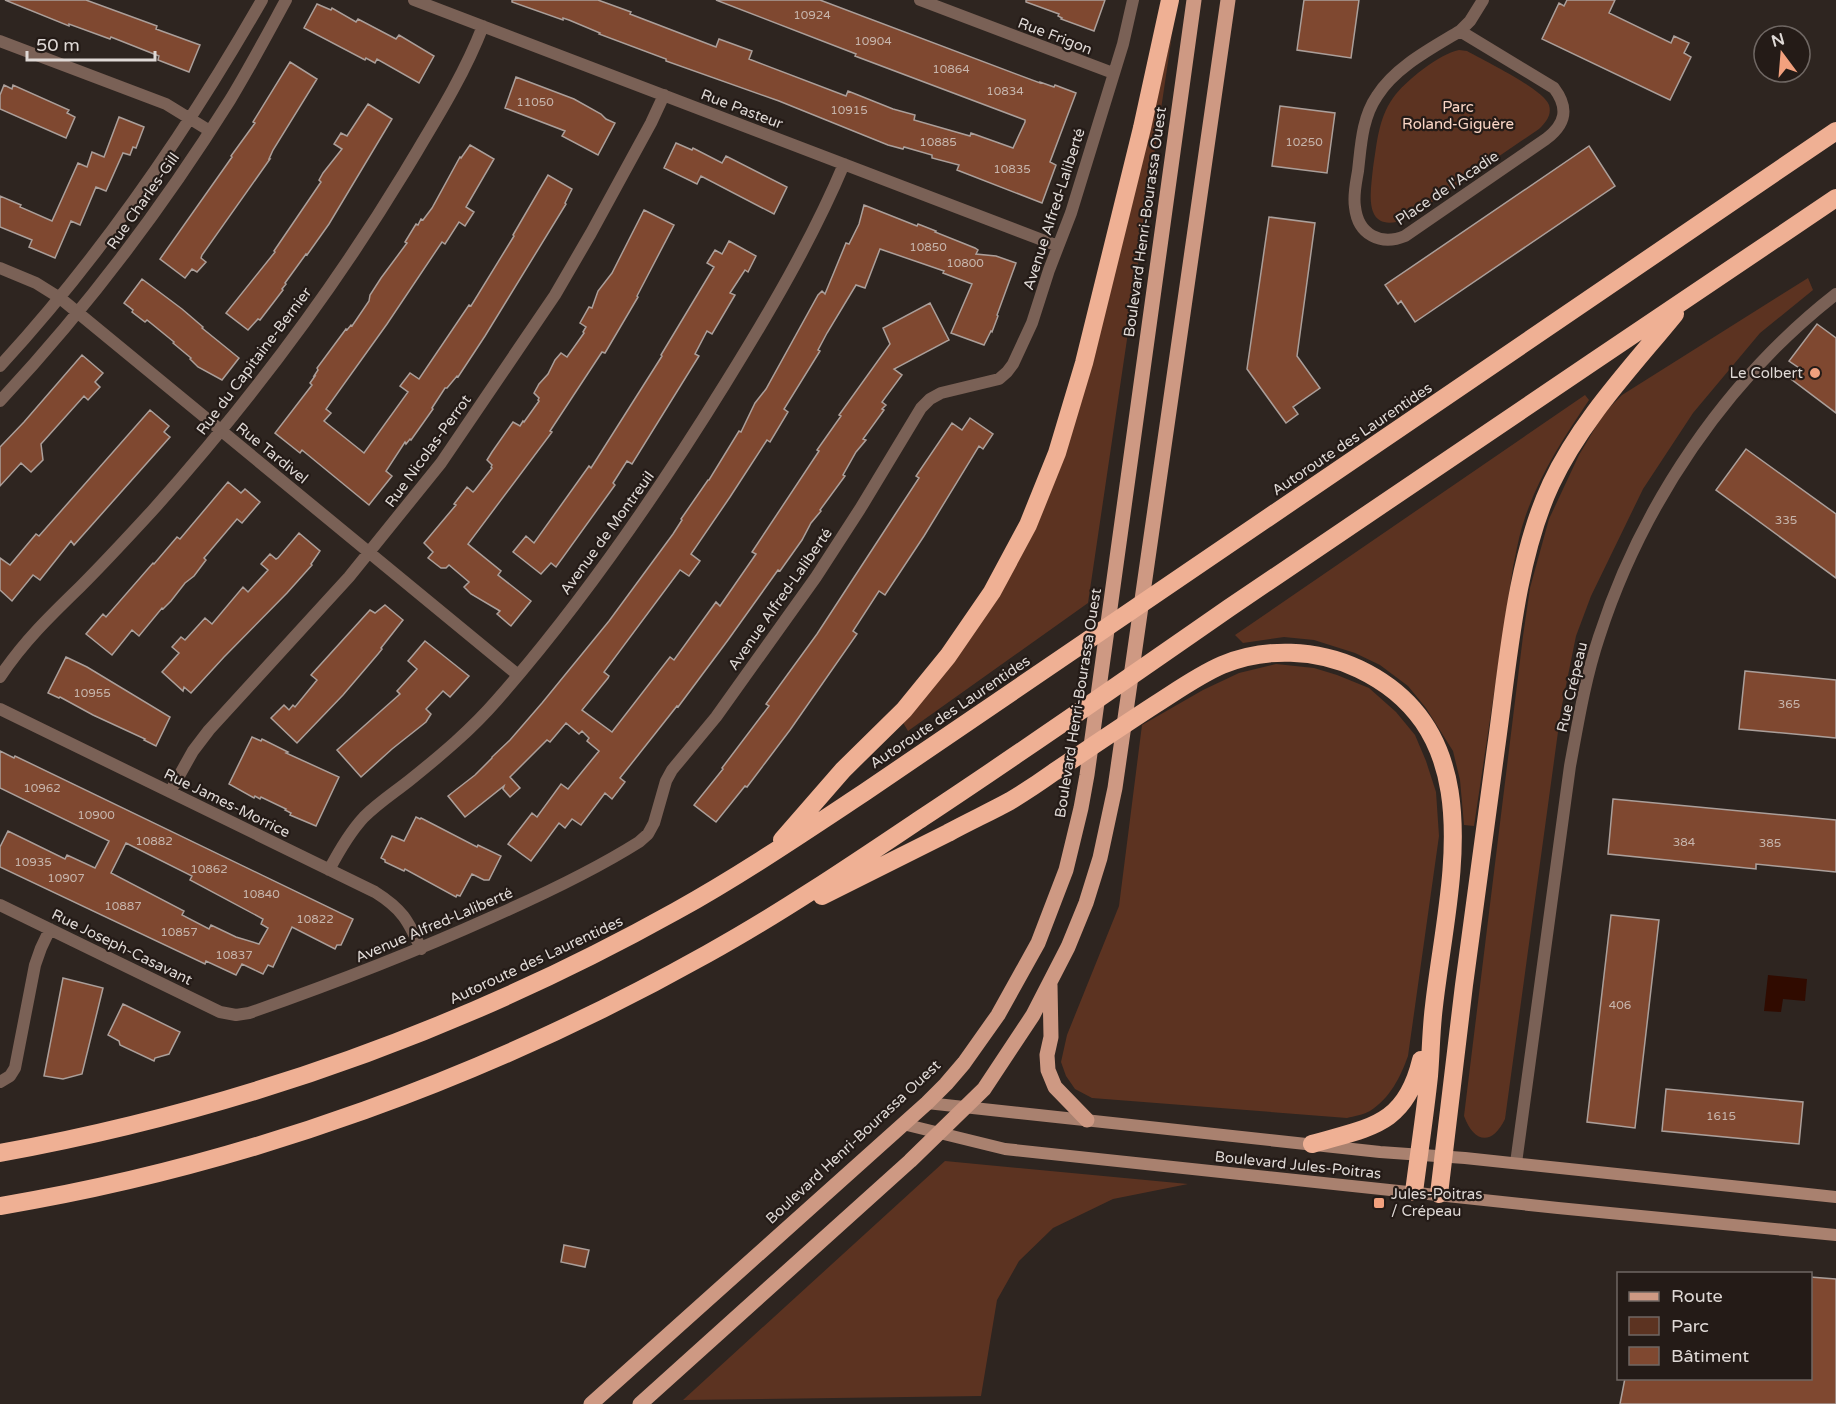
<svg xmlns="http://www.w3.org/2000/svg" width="1836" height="1404" font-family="'Varela Round',sans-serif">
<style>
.green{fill:#5c3321}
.water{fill:#300b00}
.building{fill:#7f4830;stroke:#ab9f9a;stroke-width:1.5;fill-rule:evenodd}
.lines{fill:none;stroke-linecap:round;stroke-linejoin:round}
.street{stroke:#7a6156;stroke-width:12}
.secondary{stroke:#a9816f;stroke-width:12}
.primary{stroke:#ce9983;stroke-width:15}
.highway{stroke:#efb094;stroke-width:18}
.poi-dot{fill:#f2a17e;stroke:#241b17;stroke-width:2}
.labels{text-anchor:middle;stroke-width:4.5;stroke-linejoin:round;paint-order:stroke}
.number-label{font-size:12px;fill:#c7b5ac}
.street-label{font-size:15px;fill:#dfd9d6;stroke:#241b17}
.park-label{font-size:15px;fill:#fad6c6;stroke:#241b17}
.poi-label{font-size:15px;fill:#dfd9d6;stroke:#241b17;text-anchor:end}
</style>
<rect width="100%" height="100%" fill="#2e2520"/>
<!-- green -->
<path class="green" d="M1172 35 1088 603 908 731 902 721 1022 552 1127 217Z
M1459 50 1467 51C1483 60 1543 89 1549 105 1552 115 1546 122 1539 129L1407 219C1363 235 1370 196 1373 168 1377 144 1378 119 1393 98 1405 81 1439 54 1459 50Z
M1808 278 1813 290 1760 333 1693 413 1643 489 1591 596 1576 636 1561 710 1505 1119C1492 1146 1474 1143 1464 1116L1523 636 1530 588 1549 519 1579 455 1604 413 1622 395Z
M1585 395 1589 400C1562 440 1536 480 1522 527 1518 540 1516 554 1513 567L1474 826 1464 825 1460 780 1453 751 1426 708 1408 686 1380 665 1355 653 1314 640 1284 637 1243 643 1235 635Z
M1276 664 1314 668 1337 675 1369 688 1396 712 1415 735 1426 761 1436 792 1439 836 1408 1056C1400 1078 1390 1098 1370 1111 1363 1115 1354 1116 1347 1118L1092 1098 1075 1089 1066 1076 1061 1062 1067 1035 1119 906 1142 725 1203 690 1239 673Z
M945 1161 1188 1184 1113 1199 1053 1228 1019 1261 997 1300 981 1396 683 1400Z"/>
<!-- water -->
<path class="water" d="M1768 975 1807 979 1805 1001 1783 999 1781 1012 1764 1011Z"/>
<!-- building -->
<path class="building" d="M5 0H86L157 26 156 29 200 45 189 72 158 60 159 56 111 37 110 39 69 24V26Z
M512 0H598L631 12 630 14 716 47 719 39 752 51 749 59 846 96 848 91 893 109 915 115 914 120 970 136 971 133 1013 148 1025 122V120L855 56 856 54 716 0H820L1040 83V82L1054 87 1055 85 1076 93 1050 162 1056 165 1042 203 957 170 959 165 932 158V155L904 147 903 149 888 145 779 101 666 61V59L599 34 600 33 569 20 563 18V20L512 2Z
M1026 0H1105L1094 31 1061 19 1062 18 1058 16 1059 14 1026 2Z
M1304 0H1359L1351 58 1297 50Z
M1567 0H1615L1609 13 1671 43 1674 36 1689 43 1684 53 1691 57 1670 100 1542 39 1559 3 1564 6Z
M317 4 331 10 332 8 356 22 358 19 396 39 399 35 434 56 419 83 377 59 375 63 366 58 365 60 304 28Z
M290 62 317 79 273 150 269 159H270L202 255 201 258 206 262 197 272 192 269 185 278 160 259 232 157 231 156 255 123 253 122Z
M516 77 574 99 601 114 606 119 615 123 598 155 562 136 565 131 505 108Z
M4 85 12 89 13 85 69 110 67 113 75 117 66 138 0 109V95Z
M368 104 392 119 329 224 307 255 306 254 285 283 286 284 282 289 283 290 260 320 258 319 248 330 226 313 275 252 274 251 321 182 319 180 323 173 342 149 334 144 341 133 347 136Z
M1280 106 1335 113 1327 173 1272 166Z
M119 117 144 127 136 148 133 147 130 155 123 153 106 191 96 187 80 225 71 221 55 258 29 247 32 240 0 227V196L21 205 20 207 52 221 78 163 87 167 92 152 104 157Z
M676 143 692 150 693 148 722 163 726 156 787 187 774 214 701 176 697 184 664 168Z
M470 145 494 159 466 207 474 212 465 226 459 222 445 244 442 242 387 324 326 409 331 413 324 421 364 453 408 392 400 386 410 373 419 379 469 305 471 306 514 236 513 235 548 175 572 189 565 203 566 204 485 336 458 377 457 376 447 388H445L432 408 433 409 411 440 410 439 406 444 405 442 386 471 392 476 369 505 302 450 300 453 275 433 312 385 310 383 315 376H314L318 370 317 368 346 329 347 330 351 325 352 326 369 301 370 295 381 278 407 243 405 242 416 224 418 225 421 219 423 220 432 208 460 157 461 158Z
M1589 146 1615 186 1415 322 1401 301 1398 304 1385 285Z
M864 205 917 226 918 224 936 231 935 232 975 248 978 250 976 254 996 256 1016 263 997 315 998 316 992 332 991 331 984 345 951 333 972 284 943 273 944 271 880 249 865 288 856 285 827 333 818 350 820 351 784 409 788 412 770 442 767 440 730 497 691 554 700 561 689 576 680 570 604 672 609 676 608 678 582 710 612 732 670 657 674 660 716 602 720 606 756 554 752 552 819 451 817 450 841 416 839 415 890 344 883 328 930 303 949 340 894 369 902 375 882 402 886 405 882 409 884 410 863 439 866 440 856 452 843 475 845 476 820 510 821 511 811 523 802 540 780 571 778 570 728 640 678 707 677 706 620 778 625 782 612 799 605 793 581 825 572 819 565 828 559 823 531 861 508 844 532 813 537 817 561 784 568 789 599 751 587 741 589 738 582 731 579 734 566 723 550 742 547 740 510 777 520 788 510 797 503 789 504 786 465 817 448 796 475 775 492 758V757L510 740 542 703 609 621 673 534 682 520 681 519 708 480H709L739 431 741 432 755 403 766 389 818 295 822 291 825 294 846 243 849 244 859 224Z
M644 210 674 225 637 296 638 297 605 353 602 352 550 431 552 432 468 544 501 571 498 575 531 601 511 626 497 614 500 611 471 594 464 587 469 582 449 565 446 568H441L428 558 433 552 424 543 456 505 454 504 467 487 473 492 475 490 492 468 491 467 492 465 487 460 492 452 513 422 520 426 523 421 524 422 539 401 538 400 539 398 534 393 539 384 548 374 555 360 561 353 567 357 584 333 583 332 586 327 580 323 589 307 592 308 598 291 612 273Z
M1269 217 1315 223 1297 356 1320 388 1293 407 1298 414 1286 423 1247 369Z
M729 241 756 256 748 272 745 270 730 293 735 295 712 334 707 331 695 354 699 356 632 464 627 461 613 483 615 485 556 567 551 563 541 574 513 552 526 536 534 543 589 466 591 468 662 356 661 355 714 267 707 263 715 250 722 254Z
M142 279 182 309 203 327 202 328 239 358 222 380 198 367 190 359 191 358 173 343 174 342 147 320 145 322 132 312 133 310 124 303Z
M1817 324 1836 338V413L1791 379 1799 368 1789 361Z
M82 355 103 373 95 382 100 387 88 400 84 396 41 444 43 460 31 472 21 463 0 486V447L24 422Z
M150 410 169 426 164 432 170 437 74 545 71 541 40 580 33 575 12 601 0 590V558L10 565 36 534 39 536Z
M970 418 993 434 983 449 979 446 924 536 885 595 879 591 853 631 857 634 790 730 747 787 745 786 716 822 694 805 723 769 722 768 769 706 766 704 817 634 898 510 919 478 916 476 952 423 962 430Z
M1746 449 1836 514V578L1716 490Z
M228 482 241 493 245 489 260 502 242 523 237 519 204 558 206 560 194 576 185 583 171 601 163 609 162 608 139 636 132 630 112 655 86 634 103 614 106 617 153 563 154 564 177 537 180 539Z
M299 533 320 551 311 564 312 565 287 593 224 657 191 693 184 687 183 691 162 672 179 653 172 647 181 637 185 640 205 618 212 624 243 587 248 592 268 570 261 564 270 554 276 559 278 558Z
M385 605 403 620 381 648 382 649 378 654 343 695 297 743 271 718 284 705 289 710 293 705 295 707 317 680 311 675 370 610 375 613Z
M425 641 469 676 450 697 443 691 426 709 431 714 426 722 392 749 361 777 337 750 400 694 397 691 417 669 408 661Z
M66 657 87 667 170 717 156 746 144 740 145 739 93 715 60 697 59 698 48 693Z
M1745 671 1836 680V738L1739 729Z
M252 737 261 741 262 739 288 752 286 753 339 777 316 826 290 815 291 813 285 810 286 809 261 797 260 799 255 796 254 798 229 784Z
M0 751 14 758 15 756 353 919 341 945H337L335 949 292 927 273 967 268 965 263 974 242 964 236 975 206 961 205 964 0 867V847L8 831 65 859 67 855 95 868 109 841 0 788ZM126 843 192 876 190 880 263 919 261 924 268 928 259 944 236 937 211 925 209 929 182 915 184 911 111 873Z
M1613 799 1836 820V872L1756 864V869L1608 854Z
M416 817 420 819 421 818 477 847 478 845 501 856 489 880H484L472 874 460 896 457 895 456 897 405 869 404 871 385 862V860L381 858 392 836 404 841Z
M1611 915 1659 920 1635 1128 1587 1122Z
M63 978 103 988 82 1074 63 1079 44 1076Z
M123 1004 180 1032 169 1054 155 1058 154 1061 120 1045 119 1041 108 1035Z
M1666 1089 1803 1102 1799 1144 1662 1131Z
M564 1245 589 1250 585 1267 561 1262Z
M1810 1277 1836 1279V1404H1620L1625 1378H1810Z"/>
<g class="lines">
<!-- street -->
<path class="street" d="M414 0 1058 246
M920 0 1113 73
M1460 31 1554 88C1569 108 1566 124 1546 139L1405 236C1381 246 1358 235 1355 207 1353 195 1356 183 1358 171 1361 145 1362 118 1377 96 1395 67 1432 48 1460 31Z
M1460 31 1470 21 1483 0
M0 41 166 104 210 131
M0 268 36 283 60 298 518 675
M0 366C102 255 187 131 262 0
M0 401C87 308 163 207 230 100 250 67 268 33 286 0
M0 677C23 642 51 615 81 586 105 562 129 536 152 511 246 406 331 293 404 173 432 126 463 78 483 26
M0 709 375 892C402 909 408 920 421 949
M170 792 193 751 209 730 349 577 441 463 555 295 591 233 651 123 664 95
M329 870C339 851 350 832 364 817 378 803 395 792 410 780 441 755 471 730 497 700 583 602 657 494 725 384 769 313 812 240 844 164
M0 905 220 1012 236 1015 249 1013C332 984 412 953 492 917 542 895 593 871 639 842L648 834 654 823 666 781 672 770 716 717 816 577 860 509 921 408 930 399 941 393 999 379 1007 372 1013 364 1032 323 1049 270 1071 213 1123 44 1133 0
M0 1082 10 1076 15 1068 35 965 41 948 50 929
M1516 1163 1570 766C1578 723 1585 679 1599 637 1642 504 1726 380 1836 294"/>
<!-- secondary -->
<path class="secondary" d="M927 1103 1380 1152 1465 1158 1836 1197
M903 1124 1005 1149 1558 1208 1836 1235"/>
<!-- primary -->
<path class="primary" d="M1050 985 1051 1037 1047 1055 1048 1070 1055 1087 1087 1120
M591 1404 927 1103 946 1084 964 1063 998 1015 1038 943 1066 870 1081 808 1087 775 1194 0
M640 1404 910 1161 984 1089 1033 1015 1068 947 1086 903 1100 858 1115 788 1228 0"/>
<!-- highway -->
<path class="highway" d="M782 840 843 770 904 710 948 656 992 592 1028 525 1057 453 1084 363 1142 128 1170 0
M822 896C864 875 906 854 948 833 968 822 990 812 1010 801 1025 792 1040 782 1054 772 1088 749 1122 726 1156 704 1178 690 1199 675 1222 665 1265 647 1317 649 1359 669 1495 734 1447 889 1434 1006 1431 1029 1431 1052 1429 1076 1425 1114 1419 1153 1414 1192
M1312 1144C1370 1127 1405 1126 1421 1060
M0 1153C237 1110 466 1028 676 911 741 875 803 833 865 792L1836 131
M1439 1194C1448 1124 1455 1055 1464 985 1474 906 1486 827 1496 748 1508 664 1515 561 1551 484 1581 420 1631 368 1675 314
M0 1206C247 1165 489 1076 707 954 781 913 852 865 922 818 1025 750 1127 679 1229 608 1430 470 1634 335 1836 198"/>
</g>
<!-- markers -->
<g class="poi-dot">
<circle cx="1815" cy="373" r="6"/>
<rect x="1373" y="1197" width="12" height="12" rx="3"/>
</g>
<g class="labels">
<!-- number labels -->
<g class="number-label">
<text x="812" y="19">10924</text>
<text x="873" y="45">10904</text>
<text x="951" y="73">10864</text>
<text x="1005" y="95">10834</text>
<text x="535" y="106">11050</text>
<text x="849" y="114">10915</text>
<text x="938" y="146">10885</text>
<text x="1304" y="146">10250</text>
<text x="1012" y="173">10835</text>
<text x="928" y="251">10850</text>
<text x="965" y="267">10800</text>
<text x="1786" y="524">335</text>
<text x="92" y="697">10955</text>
<text x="1789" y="708">365</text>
<text x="42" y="792">10962</text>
<text x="96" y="819">10900</text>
<text x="154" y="845">10882</text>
<text x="1684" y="846">384</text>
<text x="1770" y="847">385</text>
<text x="33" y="866">10935</text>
<text x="209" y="873">10862</text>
<text x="66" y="882">10907</text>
<text x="261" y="898">10840</text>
<text x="123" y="910">10887</text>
<text x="315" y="923">10822</text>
<text x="179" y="936">10857</text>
<text x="234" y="959">10837</text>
<text x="1620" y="1009">406</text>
<text x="1721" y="1120">1615</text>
</g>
<!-- street labels -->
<g class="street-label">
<text transform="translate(1055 36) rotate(21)" y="5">Rue Frigon</text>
<text transform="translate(742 109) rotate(21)" y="5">Rue Pasteur</text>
<text transform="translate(1447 188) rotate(-34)" y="5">Place de l'Acadie</text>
<text transform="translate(143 201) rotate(-55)" y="5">Rue Charles-Gill</text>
<text transform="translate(1054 209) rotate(-72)" y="5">Avenue Alfred-Laliberté</text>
<text transform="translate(1145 222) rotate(-82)" y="5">Boulevard Henri-Bourassa Ouest</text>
<text transform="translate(254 361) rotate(-53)" y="5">Rue du Capitaine-Bernier</text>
<text transform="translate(1352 439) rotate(-34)" y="5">Autoroute des Laurentides</text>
<text transform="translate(428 451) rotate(-54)" y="5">Rue Nicolas-Perrot</text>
<text transform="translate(272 453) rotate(39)" y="5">Rue Tardivel</text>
<text transform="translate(607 533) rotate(-54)" y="5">Avenue de Montreuil</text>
<text transform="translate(780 599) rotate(-55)" y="5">Avenue Alfred-Laliberté</text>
<text transform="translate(1572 687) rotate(-77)" y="5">Rue Crépeau</text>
<text transform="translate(1078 703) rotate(-81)" y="5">Boulevard Henri-Bourassa Ouest</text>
<text transform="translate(950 712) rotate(-34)" y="5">Autoroute des Laurentides</text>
<text transform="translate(227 803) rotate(26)" y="5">Rue James-Morrice</text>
<text transform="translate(434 925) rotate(-23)" y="5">Avenue Alfred-Laliberté</text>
<text transform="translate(122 947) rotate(26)" y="5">Rue Joseph-Casavant</text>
<text transform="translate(536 960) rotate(-25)" y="5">Autoroute des Laurentides</text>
<text transform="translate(853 1142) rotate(-43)" y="5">Boulevard Henri-Bourassa Ouest</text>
<text transform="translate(1298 1165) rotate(6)" y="5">Boulevard Jules-Poitras</text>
</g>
<!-- park labels -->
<g class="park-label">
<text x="1458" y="112">Parc<tspan x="1458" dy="17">Roland-Giguère</tspan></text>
</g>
<!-- poi labels -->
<g class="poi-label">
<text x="1803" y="378">Le Colbert</text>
<text x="1391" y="1199" text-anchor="start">Jules-Poitras<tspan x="1391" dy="17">/ Crépeau</tspan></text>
</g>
</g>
<!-- legend -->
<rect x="1617" y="1272" width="195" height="108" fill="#241b17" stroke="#6f6763" stroke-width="1.5"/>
<rect x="1629" y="1292" width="30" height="9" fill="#ce9983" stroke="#6f6763" stroke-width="1.5"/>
<text x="1671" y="1302" font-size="18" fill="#dfd9d6">Route</text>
<rect x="1629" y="1317" width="30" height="18" fill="#5c3321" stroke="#6f6763" stroke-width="1.5"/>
<text x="1671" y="1332" font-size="18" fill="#dfd9d6">Parc</text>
<rect x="1629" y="1347" width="30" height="18" fill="#7f4830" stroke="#6f6763" stroke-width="1.5"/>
<text x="1671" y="1362" font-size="18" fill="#dfd9d6">Bâtiment</text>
<!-- north arrow -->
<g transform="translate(1782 54) rotate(344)"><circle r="28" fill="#241b17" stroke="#6f6763" stroke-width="1.5"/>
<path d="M0-4.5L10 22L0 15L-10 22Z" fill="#f2a17e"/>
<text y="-9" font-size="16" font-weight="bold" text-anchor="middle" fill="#dfd9d6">N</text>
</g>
<!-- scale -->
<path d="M27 51v9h128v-9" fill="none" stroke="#dfd9d6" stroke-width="3"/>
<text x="36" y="51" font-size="18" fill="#dfd9d6" stroke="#241b17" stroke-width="4.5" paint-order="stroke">50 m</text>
</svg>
